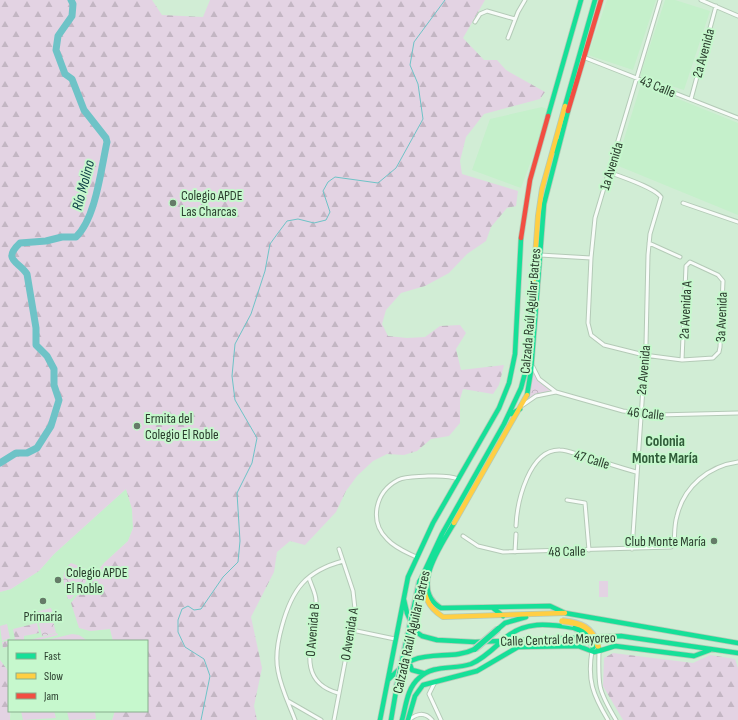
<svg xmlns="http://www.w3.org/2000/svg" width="738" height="720" font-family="'Sofia Sans Condensed',sans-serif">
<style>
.built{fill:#c5f0cb}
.forest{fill:url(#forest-firs)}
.park{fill:url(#park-crowns)}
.garden{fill:#e3d3e3}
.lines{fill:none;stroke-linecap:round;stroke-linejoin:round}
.stream{stroke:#6ec3c7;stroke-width:1}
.river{stroke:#6ec3c7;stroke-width:7}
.street-casing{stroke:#b4cab7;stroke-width:5}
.fast-casing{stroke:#b4cab7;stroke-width:6}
.slow-casing{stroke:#b4cab7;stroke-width:6}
.jam-casing{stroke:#b4cab7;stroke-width:6}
.street{stroke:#f8fcf9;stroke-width:3}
.fast{stroke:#16e098;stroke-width:4.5}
.slow{stroke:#ffcf43;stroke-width:4.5}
.jam{stroke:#f24e42;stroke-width:4.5}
.fast-bridge-casing{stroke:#c0cec2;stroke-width:8;stroke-linecap:butt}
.slow-bridge-casing{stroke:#c0cec2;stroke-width:8;stroke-linecap:butt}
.fast-bridge{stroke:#16e098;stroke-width:5.5}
.slow-bridge{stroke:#ffcf43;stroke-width:5.5}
.poi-dot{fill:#657b68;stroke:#c6f8cd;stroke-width:1.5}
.labels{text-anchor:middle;stroke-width:4;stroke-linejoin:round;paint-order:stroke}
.street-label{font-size:14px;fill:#2b3e2e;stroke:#c6f8cd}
.poi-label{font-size:14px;fill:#2b3e2e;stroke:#c6f8cd;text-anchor:start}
.water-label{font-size:15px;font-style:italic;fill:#0f4148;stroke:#c6f8cd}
.neighbourhood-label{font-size:15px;font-weight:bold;fill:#2f5b38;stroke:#c6f8cd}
</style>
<defs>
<pattern id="forest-firs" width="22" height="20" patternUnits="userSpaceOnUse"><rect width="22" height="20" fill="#e3d3e3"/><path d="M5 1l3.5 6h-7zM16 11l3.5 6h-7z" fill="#c3b6c3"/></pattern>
<pattern id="park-crowns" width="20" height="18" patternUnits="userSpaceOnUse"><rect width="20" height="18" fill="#e3d3e3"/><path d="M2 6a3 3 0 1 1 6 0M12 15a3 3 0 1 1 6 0" fill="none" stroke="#c3b6c3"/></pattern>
</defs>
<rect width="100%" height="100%" fill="#d1edd5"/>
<!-- built -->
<path class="built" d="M607 0H656L633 70 588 55Z
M665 0H675L710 11 684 90 640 76Z
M641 84 738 123V215L616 165Z
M542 107 550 110 521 188 472 170 490 119Z
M126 489 132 509 133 528 128 541 104 563 90 631 110 629 113 641H9V672L0 660V592L11 589 39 571 54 554Z
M11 711H115L112 720H10Z"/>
<!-- forest -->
<path class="forest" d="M0 0H152L162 15 203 17 210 0H485L463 38 484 60H497L506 70 545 92 540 99 484 114 466 137 460 161 462 174 518 191 516 206 507 208 491 227 486 241 467 254 449 273 425 286 401 293 386 310 382 324 388 336 407 338 425 337 440 326 460 325 466 333 456 349 461 370 504 365 499 385 493 394 463 389 460 399V423L449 436 431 439 417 451 404 455 387 454 373 461 357 476 346 491 336 512 305 545 290 541 277 552 274 572 251 617 262 668 254 706 257 720H112L115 711H147V641H113L110 629 90 631 79 628 71 603 104 563 128 541 133 528 132 509 126 489 54 554 39 571 11 589 0 592Z
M51 608 53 616 38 619 36 612Z
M37 623 39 633 24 636V641H9V646L3 648 2 642 15 639 13 629Z
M613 653 693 663 710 655 735 659 738 668V720H623L603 686 604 658Z
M0 660 9 672 10 720H0Z"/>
<!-- park -->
<path class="park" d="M533 371C539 381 546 389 556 392L537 395 527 401Z
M71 563 87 569 90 577 71 599H68C64 586 59 573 71 563Z
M52 617 56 633 42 636 38 620Z"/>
<!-- garden -->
<path class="garden" d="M599 581H608V597H599Z
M7 624 10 638 2 641 0 626Z
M57 633 58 635 36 641H26Z
M72 634 79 635 88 641H43Z
M21 711H54L56 718 23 720Z
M67 711H95L96 719 69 720Z"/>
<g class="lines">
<!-- stream -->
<path class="stream" d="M201 720 210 676 204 659 185 647 178 632V620L182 609 188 606 194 610 201 609 223 577 238 562 240 541 237 493 252 463 257 438 235 400 232 376 235 344 251 314 265 271 270 244 278 233 287 221 298 219 314 223 326 220 330 212 323 191 328 182 335 177 378 183 396 168 423 119 418 84 410 65 414 42 445 0"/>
<!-- river -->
<path class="river" d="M0 463 16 453H27L37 448 51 426 59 400 54 385V369L47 356 36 345V328L27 274C18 261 2 260 20 243L46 241 62 237H76C96 218 101 169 107 142L106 138 84 110 72 79 65 74 56 50 58 36 72 16 73 4 71 0"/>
<!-- street casing -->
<g class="street-casing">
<path id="street" d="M660 0 595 218 591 258 588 323 591 335 604 345 644 355 682 360 713 358 719 352 720 347 723 281 718 275 690 262 686 266 682 360
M701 0 738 16
M475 22 480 14 487 11 515 19
M508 38 518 12 525 0
M583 57 738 118
M691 99 716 6
M609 172C621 177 654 187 661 197L650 234 648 255 646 344 632 549
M683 203 738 222
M649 243 680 257
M540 255 591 258
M533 367 539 379 556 392 623 411 657 415 738 413
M523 405 536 396 556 392
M567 500 585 503 589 550
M516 526C517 502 529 449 560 450 567 450 576 454 583 456 601 461 618 467 636 472
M463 536 478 546 503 552 671 547 674 544C675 535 674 525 677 516 684 486 709 466 738 462
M515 552 516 534
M416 557C406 552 395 548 387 539 369 521 375 492 398 480 406 476 418 477 428 476 438 476 449 475 458 479
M309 578C311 585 316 593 316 601 317 634 291 680 338 693
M352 630 395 639
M592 651C587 680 593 695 608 720
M599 651C598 686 598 690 616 720
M435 682 429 694 441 720
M288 701 321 720
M295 720C289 704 281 688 278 671 275 656 278 640 282 626 292 589 306 571 343 561
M334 720 355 609 353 591 339 549
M409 720C417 713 425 712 432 720"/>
</g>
<!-- fast casing -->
<g class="fast-casing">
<path id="fast" d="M565 106 595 0
M548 116 581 0
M554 151 559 141
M527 395 531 371 544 204 568 111
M511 414 520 409
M454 523C441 546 409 589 441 608L550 606 565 613 738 643
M420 581 442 534 504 424 521 388 528 362 532 299
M404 600 407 613 415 631 422 636 437 640 475 642 621 636 738 653
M493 608 503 616
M498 629 505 623 526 617
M599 651 615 646 694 656 710 650
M409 662 412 670 423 673
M388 680C395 673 403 664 413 660 433 652 455 659 475 649
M380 720 408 577 433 523 499 408 509 383 515 354 521 238
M391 720 396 691
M402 720C406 706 407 688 419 678 433 664 454 670 471 664 483 659 493 649 503 640 524 620 549 624 575 628
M408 720 415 696 423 685 477 671 518 647 578 646 594 652 599 651 598 646"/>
</g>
<!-- slow casing -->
<g class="slow-casing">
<path id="slow" d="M532 299 538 216 542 189 565 106
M454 523 527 395
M423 576C424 595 426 606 443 617L565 613"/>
</g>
<!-- jam casing -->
<g class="jam-casing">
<path id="jam" d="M568 111 601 0
M521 238 530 180 548 116"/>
</g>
<!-- street -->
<use href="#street" class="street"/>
<!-- fast -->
<use href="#fast" class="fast"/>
<!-- slow -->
<use href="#slow" class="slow"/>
<!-- jam -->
<use href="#jam" class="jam"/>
<!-- fast-bridge casing -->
<g class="fast-bridge-casing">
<path id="fast-bridge" d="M575 628 587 633 593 647
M475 649 498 629
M396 691 420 581"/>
</g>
<!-- slow-bridge casing -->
<g class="slow-bridge-casing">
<path id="slow-bridge" d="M562 621C581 623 592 627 598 646"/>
</g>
<!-- fast-bridge -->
<use href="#fast-bridge" class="fast-bridge"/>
<!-- slow-bridge -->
<use href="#slow-bridge" class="slow-bridge"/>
</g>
<!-- markers -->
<g class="poi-dot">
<circle cx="173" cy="203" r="4"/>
<circle cx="137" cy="426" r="4"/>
<circle cx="714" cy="541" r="4"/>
<circle cx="58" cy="580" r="4"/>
<circle cx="43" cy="601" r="4"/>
</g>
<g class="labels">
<!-- street labels -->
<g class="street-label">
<text transform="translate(703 53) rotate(-75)" y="5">2a Avenida</text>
<text transform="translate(658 86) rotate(22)" y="5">43 Calle</text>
<text transform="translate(611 166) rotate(-73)" y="5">1a Avenida</text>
<text transform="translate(685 310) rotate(-87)" y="5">2a Avenida A</text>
<text transform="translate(530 311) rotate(-85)" y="5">Calzada Raúl Aguilar Batres</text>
<text transform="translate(721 317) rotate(-88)" y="5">3a Avenida</text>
<text transform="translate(643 370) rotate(-85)" y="5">2a Avenida</text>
<text transform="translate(646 413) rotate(6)" y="5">46 Calle</text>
<text transform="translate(592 459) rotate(17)" y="5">47 Calle</text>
<text transform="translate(567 551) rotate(-1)" y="5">48 Calle</text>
<text transform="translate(312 630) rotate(-85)" y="5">0 Avenida B</text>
<text transform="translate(411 632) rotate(-77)" y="5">Calzada Raúl Aguilar Batres</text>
<text transform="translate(349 634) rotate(-81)" y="5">0 Avenida A</text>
<text transform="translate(558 639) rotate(-2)" y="5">Calle Central de Mayoreo</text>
</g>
<!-- poi labels -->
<g class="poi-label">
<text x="181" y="200">Colegio APDE<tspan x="181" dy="16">Las Charcas</tspan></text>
<text x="145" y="423">Ermita del<tspan x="145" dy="16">Colegio El Roble</tspan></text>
<text x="706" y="546" text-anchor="end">Club Monte María</text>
<text x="66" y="577">Colegio APDE<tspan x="66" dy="16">El Roble</tspan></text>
<text x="43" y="621" text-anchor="middle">Primaria</text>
</g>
<!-- water labels -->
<g class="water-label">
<text transform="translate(83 185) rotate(-75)" y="5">Río Molino</text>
</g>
<!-- neighbourhood labels -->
<g class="neighbourhood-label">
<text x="665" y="446">Colonia<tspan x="665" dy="17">Monte María</tspan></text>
</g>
</g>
<!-- legend -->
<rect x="8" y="640" width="140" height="72" fill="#c6f8cd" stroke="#88ae8d"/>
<rect x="16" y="653" width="20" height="6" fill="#16e098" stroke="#88ae8d"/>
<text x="44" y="660" font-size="12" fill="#2b3e2e">Fast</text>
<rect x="16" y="673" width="20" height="6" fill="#ffcf43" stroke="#88ae8d"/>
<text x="44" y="680" font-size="12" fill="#2b3e2e">Slow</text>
<rect x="16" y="693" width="20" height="6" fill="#f24e42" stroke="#88ae8d"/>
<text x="44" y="700" font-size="12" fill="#2b3e2e">Jam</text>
</svg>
